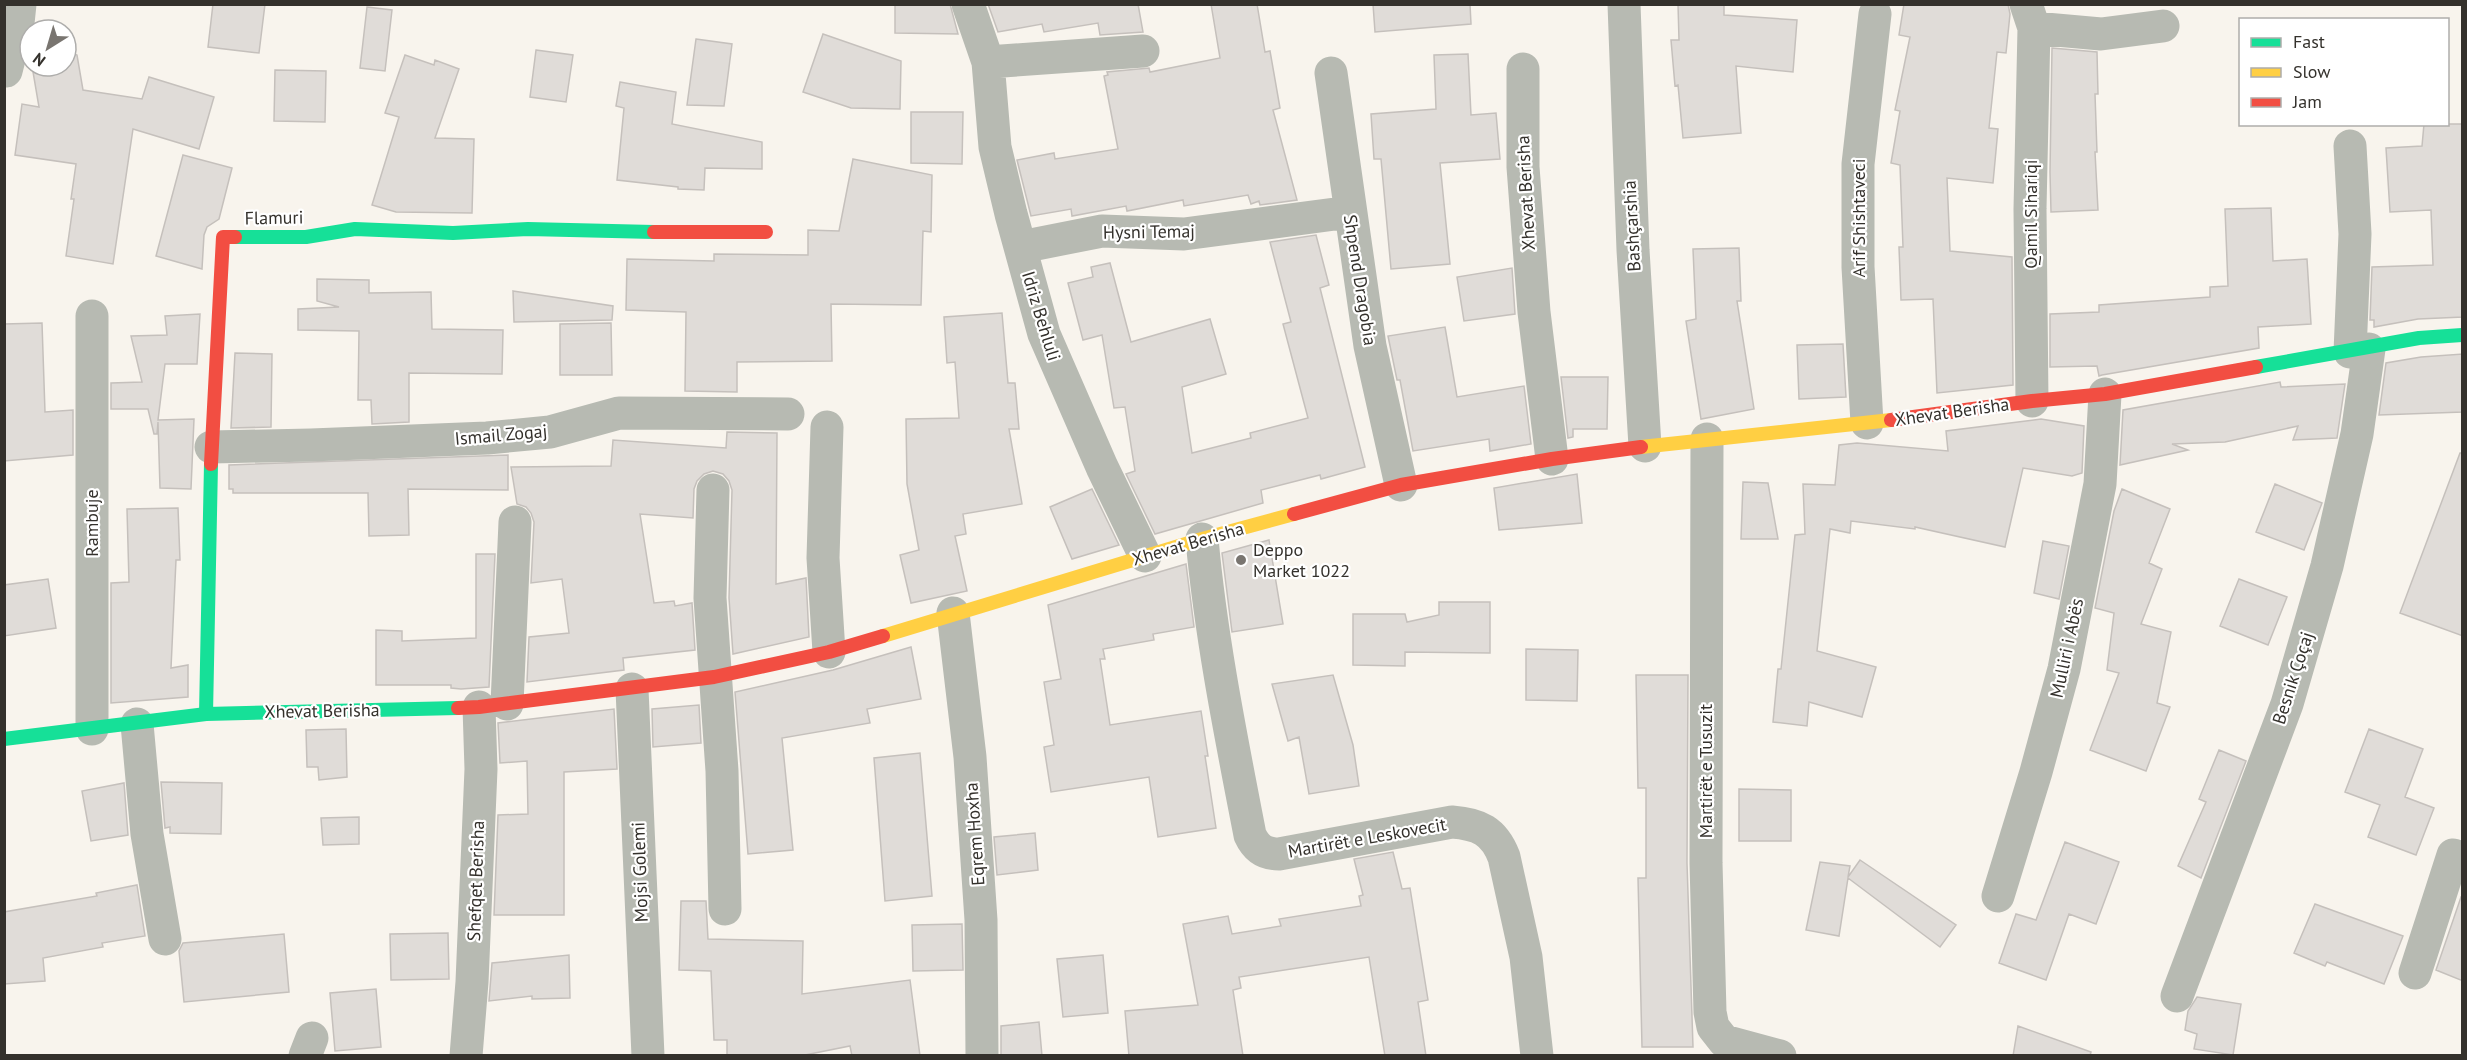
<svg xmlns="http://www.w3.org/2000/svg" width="2467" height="1060" font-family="'PT Sans',sans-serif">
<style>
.building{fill:#e0dcd8;stroke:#c5c0bc;stroke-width:1.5}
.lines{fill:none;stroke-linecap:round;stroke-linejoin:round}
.street{stroke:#b7bab2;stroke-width:33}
.fast{stroke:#16e098;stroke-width:14}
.slow{stroke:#ffcf43;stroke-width:14}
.jam{stroke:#f24e42;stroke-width:14}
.poi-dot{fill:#797570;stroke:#fff;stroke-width:2}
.labels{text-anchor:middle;stroke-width:4.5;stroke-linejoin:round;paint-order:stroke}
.street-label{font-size:18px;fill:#34312c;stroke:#fff}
.poi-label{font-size:18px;fill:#34312c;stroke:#fff;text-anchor:start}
</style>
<rect width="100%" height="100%" fill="#f8f4ed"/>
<!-- building -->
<path class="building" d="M213 4H265L259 53 208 47Z
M895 4H950L958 34 895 33Z
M988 4H1138L1143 32 1100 35 1098 23 1044 32 1042 24 998 32Z
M1211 4H1257L1265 52 1270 51 1280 108 1273 110 1297 200 1260 205 1259 201 1251 204 1248 195 1184 206 1183 200 1127 211 1126 206 1072 216 1071 209 1031 216 1017 160 1054 153 1055 159 1118 149 1104 76 1108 75 1107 72 1149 68 1150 72 1220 58Z
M1373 4H1470L1471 24 1375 32Z
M1678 4H1724V15L1797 20 1793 72 1736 66 1741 133 1683 138 1678 85 1675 86 1671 40H1679Z
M1904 4H2008L2010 14 2006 53 1997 52 1989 128 1998 129 1993 183 1947 178 1950 251 2012 257 2013 385 1937 393 1933 299 1901 300 1899 247H1903L1900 165 1891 163 1900 111 1895 110 1910 37 1899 35Z
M367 7 392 10 385 71 360 68Z
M823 34 901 61 900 109 851 108 803 92Z
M696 39 732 44 724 106 687 105Z
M2052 48 2097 52 2098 94H2095L2097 152H2095L2098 210 2051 212 2050 172Z
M536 50 573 55 566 102 530 97Z
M66 51 77 55 83 90 142 99 149 77 214 97 199 149 133 129 113 264 66 256 74 199H71L76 164 15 155 22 104 39 107 32 66H66Z
M1468 54 1471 115 1496 113 1500 159 1440 163 1450 264 1391 269 1381 159H1374L1371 114 1436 109 1434 55Z
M405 55 434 65 435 60 459 69 435 138 474 139 472 213 396 212 372 205 399 117 385 113Z
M275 70 326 71 325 122 274 121Z
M620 82 676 92 672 124 762 142V169L705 168 704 190 678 189V187L617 180 624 108 616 106Z
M911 112H963L962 164 911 163Z
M2424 124H2463V317L2418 319 2374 327V320H2370L2372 267 2433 265 2431 210 2390 212 2386 148 2422 146Z
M183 155 232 168 219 219 207 227 204 235 202 269 156 256Z
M853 159 932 175 931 232 923 231 921 305 831 304 832 361 737 362V392L685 391 686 312 626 310 627 259 714 261V254L808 255V230L839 231Z
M2271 208 2273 261 2307 259 2311 324 2258 327 2259 348 2102 375 2099 376 2097 366 2050 367V314L2099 312V305L2210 297V287L2228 286 2225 209Z
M1316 235 1329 285 1320 288 1365 467 1321 479 1320 475 1261 490 1263 503 1155 534 1126 474 1135 471 1125 407 1114 408 1102 335 1083 340 1068 283 1093 277 1091 267 1110 263 1131 342 1210 319 1226 374 1182 387 1192 453 1251 438 1250 433 1308 418 1283 324 1291 322 1270 242Z
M1739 248 1741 301H1737L1754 409 1701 419 1686 321 1696 319 1693 249Z
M1512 268 1515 314 1464 321 1457 277Z
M317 279 369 280V293L431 292 432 329 503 330 502 374 409 373V422L372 424 371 400H358L359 331 298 330V309L339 307 317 301Z
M513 291 613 306 612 320 514 322Z
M1002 313 1008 383H1015L1019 429H1009L1022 504 963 514 966 534 955 536 967 591 911 603 900 555 919 550 907 484 906 419 959 418 955 362 947 363 944 317Z
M200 314 197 364H165L158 420 194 419 191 489 160 488 158 422 157 434H154L148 409H111V383L142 382 131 336 167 335 165 316Z
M42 323 45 412 73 410V455L4 461V324Z
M611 323 612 375H560V324Z
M1445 327 1457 397 1524 386 1531 444 1490 451 1489 439 1413 451 1400 380H1397L1388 336Z
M1843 344 1846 397 1799 399 1797 345Z
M235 353 272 354 271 427 231 428Z
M2463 354V412L2379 415 2386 363 2421 357Z
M1561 377H1608L1607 429H1573V437L1568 438Z
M2280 382 2281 387 2345 384 2337 438 2293 440 2298 426 2225 442 2172 444 2188 450 2120 465 2123 410Z
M2041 419 2084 426 2082 473 2072 476 2023 468 2005 547 1915 527V529L1851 521 1850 533 1830 529 1817 651 1876 667 1862 717 1809 702 1807 726 1773 722 1778 669H1781L1795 535 1805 534 1803 484 1835 485 1839 445 1857 443 1948 451 1946 431Z
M727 432 777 433 776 584 806 578 809 637 733 654 729 598 732 490 729 481 723 474 713 471 704 474 697 481 694 489 693 518 640 514 654 603 674 601 675 606 692 603 695 650 623 658 624 670 527 682 529 637 569 633 562 579 531 583 534 522 531 513 526 507 517 504 511 467 611 466 613 440 726 448Z
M2460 453H2463V636L2400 613Z
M508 455V490L408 489 409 535 369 536 368 493H233V489H229V465Z
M1577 474 1582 523 1499 530 1494 488Z
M1743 482 1768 483 1778 539H1741Z
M2275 484 2322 503 2304 550 2256 532Z
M1092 489 1119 545 1072 559 1050 507Z
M2122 489 2170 509 2149 563 2162 569 2141 624 2171 632 2157 703 2170 707 2146 771 2090 750 2119 673 2107 670 2114 613 2095 608 2114 511Z
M178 508 180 560H176L171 668 188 665V697L111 703V583L129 582 127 509Z
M1269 540 1283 624 1232 632 1222 553Z
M2043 541 2069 546 2059 599 2034 593Z
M476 554H495L489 687 461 689 451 688V685H376V630L402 631V641L476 638Z
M1186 564 1194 627 1153 634 1154 640 1103 649 1105 659H1100L1110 725 1201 711 1208 756H1205L1216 828 1158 837 1149 777 1051 792 1044 747 1054 745 1044 682 1061 679 1048 605Z
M48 579 56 628 4 636V585Z
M2239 579 2287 597 2268 645 2220 626Z
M1439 602H1490V653L1405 652V666L1353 665V614H1405L1407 622 1439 615Z
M911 647 921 699 867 709 870 723 782 738 793 850 748 854 735 692 833 670Z
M1526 649 1578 650 1577 701 1526 700Z
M1333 675 1353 745 1359 786 1309 794 1299 737 1288 741 1272 684Z
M1636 675H1688L1687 863 1693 1047H1642L1638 878H1646V788H1638Z
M699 705 701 743 653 747 652 709Z
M614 709 617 769 564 772V915H494L498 815 528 814 527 761 500 763 498 723Z
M346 729 347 777 319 780 318 767H307L306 730Z
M2369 729 2423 749 2405 797 2434 808 2416 855 2368 837 2380 805 2345 792Z
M2219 750 2246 761 2201 878 2178 866 2206 802 2199 799Z
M920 753 932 896 885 901 874 758Z
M161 782 222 783 221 834 170 833V827L165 828Z
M124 783 128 835 91 841 82 791Z
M1739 789 1791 790V841H1739Z
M359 817V844L323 845 321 818Z
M1035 833 1038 870 997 875 994 837Z
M2065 842 2119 862 2096 924 2069 914 2046 980 1999 963 2016 914 2036 920Z
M1393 852 1402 889 1410 888 1428 1000 1418 1002 1426 1056H1385L1369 957 1239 977 1241 988 1233 990 1243 1056H1129L1125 1011 1198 1005 1183 924 1228 916 1232 934 1281 926 1279 919 1361 906 1359 896 1363 895 1354 859Z
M1860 860 1956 925 1940 947 1848 878 1839 936 1806 930 1820 862 1850 866 1848 877Z
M137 885 145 936 102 943 103 947 43 958 45 981 4 984V912L97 896 96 893Z
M2461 897 2463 898V981L2436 970Z
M681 901H706L708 939 803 941 802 994 910 980 920 1056H852L850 1046 800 1056H727V1040H714L711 971 679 970Z
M2315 904 2403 936 2384 984 2327 962 2325 966 2294 953Z
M962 924 963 970 913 971 912 925Z
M448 933 449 979 391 980 390 934Z
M284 934 289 992 184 1002 179 951 183 943Z
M569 955 570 998 532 999V996L489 1001 492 963Z
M1103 955 1108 1013 1063 1017 1057 959Z
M376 989 381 1047 335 1051 330 993Z
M2197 997 2241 1004 2233 1055 2194 1049 2197 1034 2185 1030 2188 1011Z
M1039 1022 1042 1056H1001V1026Z
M2018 1026 2091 1052 2090 1056H2013Z"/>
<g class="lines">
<!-- street -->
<path class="street" d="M968 4 988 62 995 147 1011 214 1044 334 1102 467 1145 556
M1624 4 1633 250 1645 446
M2026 4 2034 28 2030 209 2032 401
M2034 28 2101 34 2163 26
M988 62 1143 51
M1523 69V167L1534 312 1552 459
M6 71 18 23 20 4
M1331 73 1370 346 1401 485
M2350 146 2355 234 2350 352
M1021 247 1102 231 1184 234 1350 212
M1867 423 1858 267V164L1875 14
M827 427 823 558 829 652
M1707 439 1706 863 1710 1012 1713 1027 1724 1041 1780 1056
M211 447 311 445 487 438 550 432 619 413 788 414
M713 490 710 598 722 771 725 909
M1202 539C1211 638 1231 737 1250 835 1256 848 1264 854 1279 854L1452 822C1479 824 1494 831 1504 857L1526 957 1537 1056
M953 613 970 757 981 920 982 1056
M632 689 648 1056
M507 704 515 522
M137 724 147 834 165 939
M92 729V316
M1998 896 2036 772 2064 669 2100 484 2105 394
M2415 973 2453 855 2462 858
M2177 996 2287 704 2327 566 2357 434 2369 349
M305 1056 312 1038
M466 1056 472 982 481 769 479 707"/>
<!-- fast -->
<path class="fast" d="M235 237H306L355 229 453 233 528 229 654 232
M2256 367 2419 338 2462 335
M206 714 211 464
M4 739 206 714 458 708"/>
<!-- slow -->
<path class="slow" d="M1641 447 1891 420
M883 636 1202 539 1294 514"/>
<!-- jam -->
<path class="jam" d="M654 232H766
M1891 420 2032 401 2105 394 2256 367
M211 464 223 237H235
M1294 514 1401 485 1552 459 1641 447
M458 708 479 707 714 677 829 652 883 636"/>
</g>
<!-- markers -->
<circle class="poi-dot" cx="1241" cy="560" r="6"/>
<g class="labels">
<!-- street labels -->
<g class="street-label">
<text transform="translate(1526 193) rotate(-93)" y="6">Xhevat Berisha</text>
<text transform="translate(2031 214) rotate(-90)" y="6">Qamil Sihariqi</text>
<text transform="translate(274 218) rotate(-1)" y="6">Flamuri</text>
<text transform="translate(1859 218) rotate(-90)" y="6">Arif Shishtaveci</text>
<text transform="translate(1632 226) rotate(-93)" y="6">Bashçarshia</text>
<text transform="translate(1149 232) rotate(-1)" y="6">Hysni Temaj</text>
<text transform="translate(1360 280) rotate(81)" y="6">Shpend Dragobia</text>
<text transform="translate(1041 316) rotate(73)" y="6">Idriz Behluli</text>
<text transform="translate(1952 412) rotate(-8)" y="6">Xhevat Berisha</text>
<text transform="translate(501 435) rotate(-5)" y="6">Ismail Zogaj</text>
<text transform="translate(92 523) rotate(-90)" y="6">Rambuje</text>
<text transform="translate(1188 544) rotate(-16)" y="6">Xhevat Berisha</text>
<text transform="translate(2067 648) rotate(-78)" y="6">Mulliri i Abës</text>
<text transform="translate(2293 678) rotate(-72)" y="6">Besnik Çoçaj</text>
<text transform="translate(322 711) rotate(-1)" y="6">Xhevat Berisha</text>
<text transform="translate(1706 771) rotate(-90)" y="6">Martirët e Tusuzit</text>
<text transform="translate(975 834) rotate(-94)" y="6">Eqrem Hoxha</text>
<text transform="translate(1367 838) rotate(-10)" y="6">Martirët e Leskovecit</text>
<text transform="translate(640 872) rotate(-92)" y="6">Mojsi Golemi</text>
<text transform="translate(476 881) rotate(-88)" y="6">Shefqet Berisha</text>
</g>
<!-- poi labels -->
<g class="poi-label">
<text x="1253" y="556">Deppo<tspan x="1253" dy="21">Market 1022</tspan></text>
</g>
</g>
<!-- border -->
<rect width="2467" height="1060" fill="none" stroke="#34312c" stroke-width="12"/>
<!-- legend -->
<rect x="2239" y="18" width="210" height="108" fill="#ffffff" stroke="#aeadab" stroke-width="1.5"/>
<rect x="2251" y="38" width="30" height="9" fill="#16e098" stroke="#aeadab" stroke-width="1.5"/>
<text x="2293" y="48" font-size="18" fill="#34312c">Fast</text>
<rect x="2251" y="68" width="30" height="9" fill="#ffcf43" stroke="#aeadab" stroke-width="1.5"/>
<text x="2293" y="78" font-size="18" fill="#34312c">Slow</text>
<rect x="2251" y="98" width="30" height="9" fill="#f24e42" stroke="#aeadab" stroke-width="1.5"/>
<text x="2293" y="108" font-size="18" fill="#34312c">Jam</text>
<!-- north arrow -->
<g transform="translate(48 48) rotate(217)"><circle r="28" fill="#ffffff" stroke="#aeadab" stroke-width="1.5"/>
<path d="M0-4.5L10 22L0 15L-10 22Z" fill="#797570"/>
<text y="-9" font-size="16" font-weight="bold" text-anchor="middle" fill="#34312c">N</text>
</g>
</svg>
